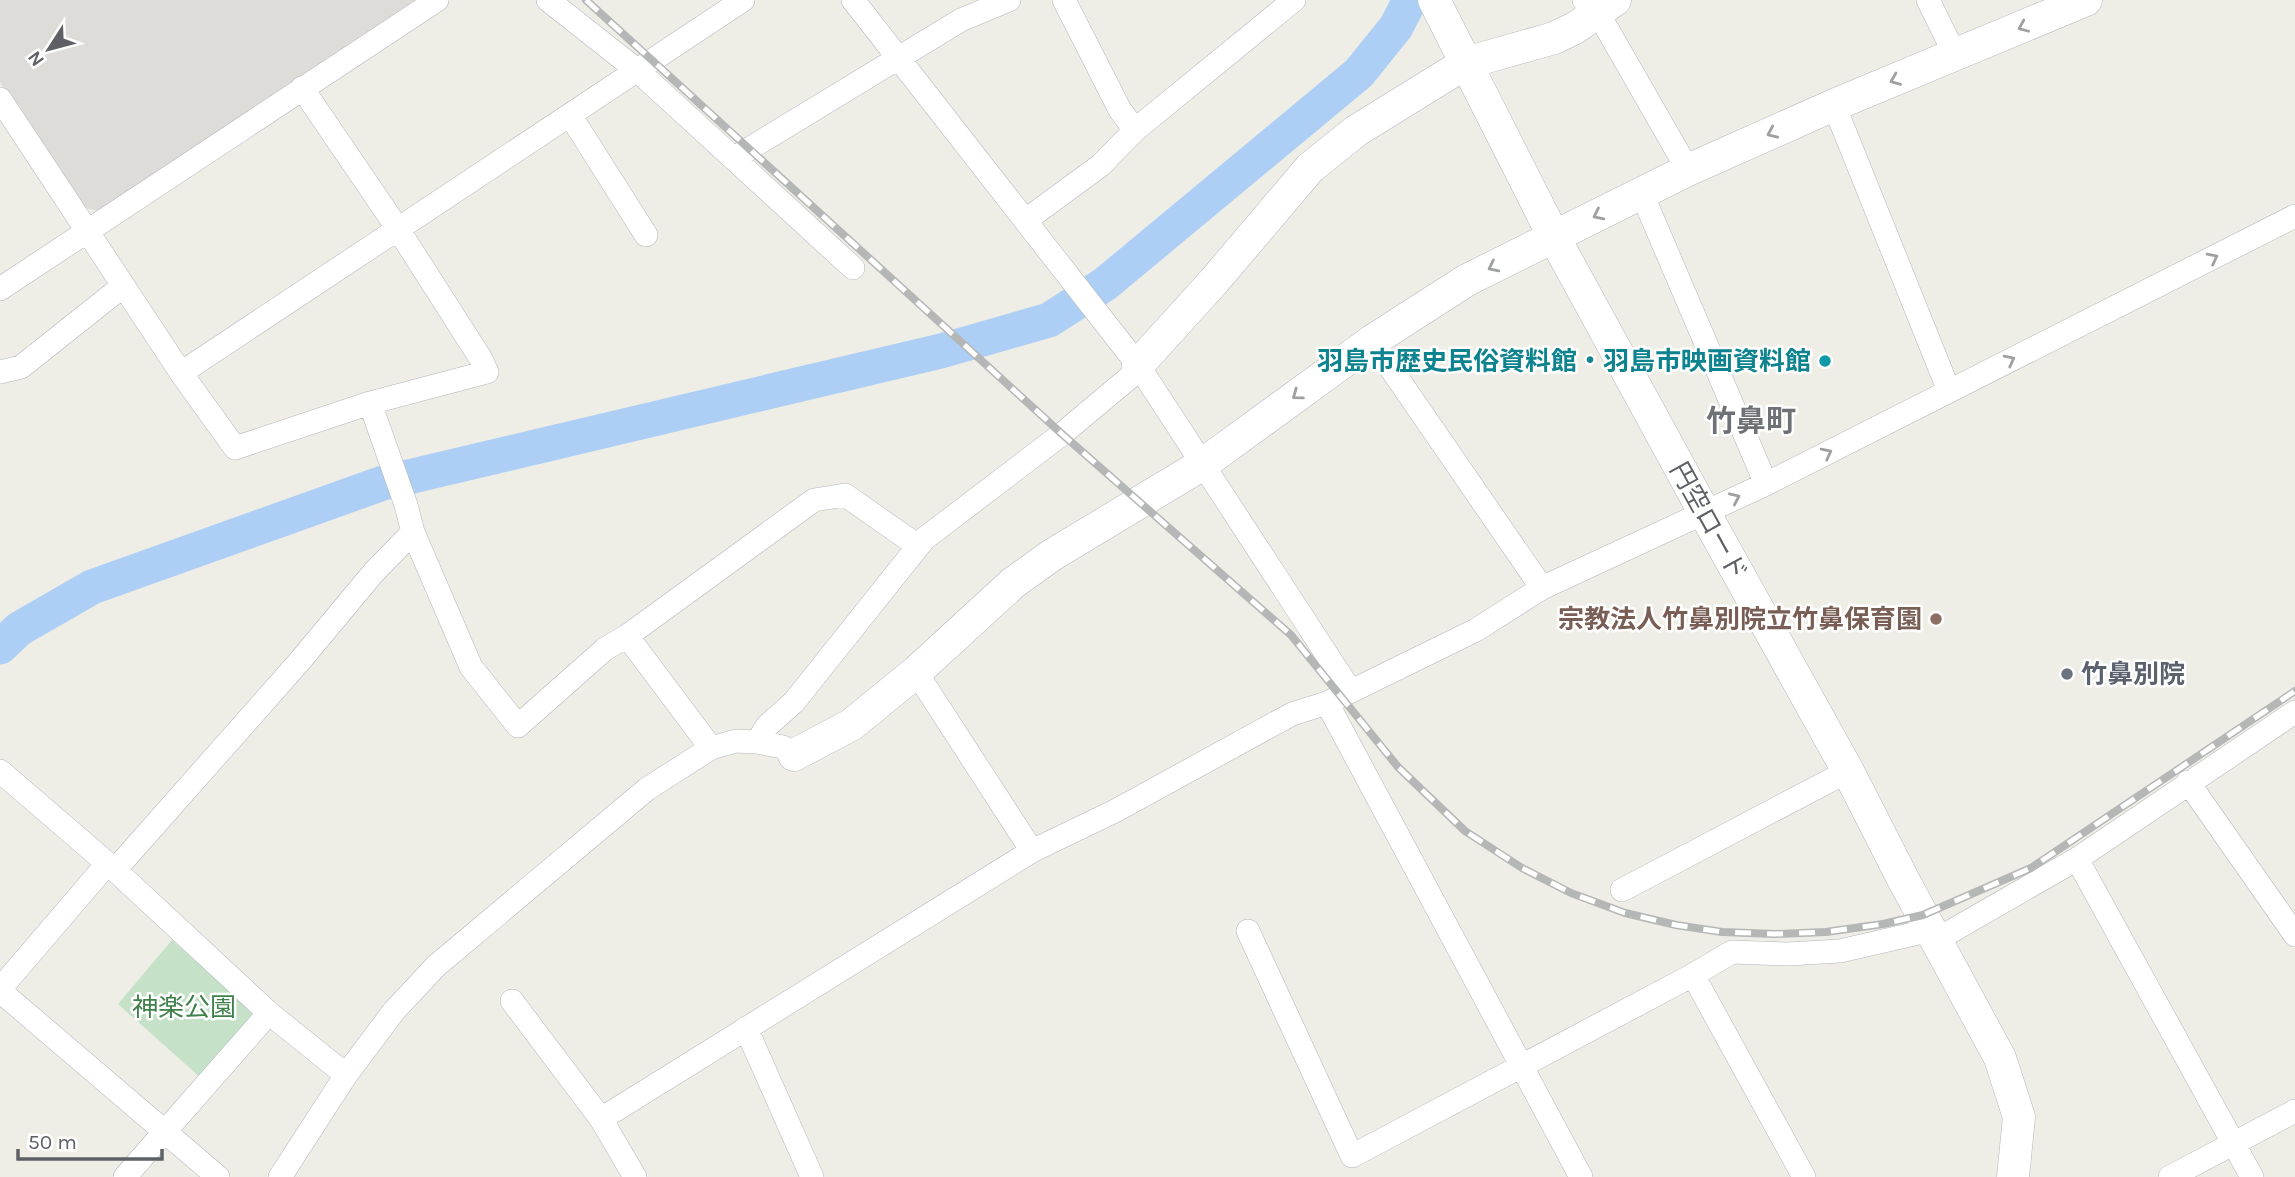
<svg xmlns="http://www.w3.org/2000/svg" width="2295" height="1177" font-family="Karla,'Noto Sans JP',sans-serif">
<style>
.industrial{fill:#dddcd8}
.green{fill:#c5e2c8}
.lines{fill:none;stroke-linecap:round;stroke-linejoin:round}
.river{stroke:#aecff5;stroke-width:35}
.street-casing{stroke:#b3b5b9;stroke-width:24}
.secondary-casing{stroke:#b4b7bb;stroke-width:33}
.street{stroke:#fff;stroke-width:23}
.secondary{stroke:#fff;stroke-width:32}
.rail-casing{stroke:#b5b6b6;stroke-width:8}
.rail{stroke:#fff;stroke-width:5;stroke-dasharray:16;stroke-linecap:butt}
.oneway{stroke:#9ea0a2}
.culture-dot{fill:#0f9aa8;stroke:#fff;stroke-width:2.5}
.education-dot{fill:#8d6e63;stroke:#fff;stroke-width:2.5}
.worship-dot{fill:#6b7280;stroke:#fff;stroke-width:2.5}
.labels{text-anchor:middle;stroke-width:5;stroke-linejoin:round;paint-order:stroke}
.culture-label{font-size:26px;font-weight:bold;fill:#0d838f;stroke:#fff;text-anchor:end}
.street-label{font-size:26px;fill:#5d6064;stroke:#fff}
.education-label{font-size:26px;font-weight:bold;fill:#785e54;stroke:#fff;text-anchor:end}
.worship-label{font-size:26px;font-weight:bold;fill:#5b616d;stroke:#fff;text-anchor:start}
.park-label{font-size:26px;fill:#3f814a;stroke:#fff}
.quarter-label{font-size:30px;font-weight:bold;fill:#6e7176;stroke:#fff}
</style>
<rect width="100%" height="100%" fill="#eeede6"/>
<!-- industrial -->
<path class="industrial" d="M0 0H422L103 212 82 207 0 82Z"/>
<!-- green -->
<path class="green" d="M172 940 255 1014 201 1078 118 1004Z"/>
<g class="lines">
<!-- river -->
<path class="river" d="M0 647 19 629 92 587 383 483 941 351 1049 320 1105 284 1359 73 1396 27 1410 0"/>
<!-- street casing -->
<g class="street-casing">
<path id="street" d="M548 0 638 71 853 268
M853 0 1138 365 1350 690
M1064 0 1120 110 1135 130
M1584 0 1598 13 1688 170
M1928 0 1955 55
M0 99 181 373 235 448 370 403 487 372 481 359 398 229 302 88
M1834 105 1949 391
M570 115 646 235
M734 158 961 20 1009 0
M1642 194 1766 484
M1026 220 1101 165 1135 130 1294 0
M0 289 437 0
M1372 341 1542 588
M0 372 21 367 123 286
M181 373 743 0
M370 403 406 505 413 532 471 667 518 726 605 649 627 636 711 748
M627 636 814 500 845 495 918 546
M916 672 1032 851
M1327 703 1581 1177
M757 742 767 726 794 702 924 539 1062 434 1130 377 1138 365
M0 771 115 870 269 1013 346 1075
M2188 782 2295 935
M2077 859 2252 1177
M115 870 299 662 374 572 413 532
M1622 890 1848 771
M1248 931 1352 1156 1693 975 1804 1177
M1936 940 2077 859 2295 712
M1693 975 1732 952 1788 954 1840 951 1931 930
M0 989 107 864
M0 991 218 1177
M512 1001 601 1119 635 1177
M746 1028 812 1177
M601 1119 1032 851 1115 811 1292 714 1327 703 1476 630 1542 588 1766 484 2295 216
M125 1177 269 1013
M280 1177 346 1075 394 1011 436 966 647 789 711 748 736 741 757 742 783 747 794 755
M2170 1177 2295 1111"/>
</g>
<!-- secondary casing -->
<g class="secondary-casing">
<path id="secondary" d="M1434 0 1554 237 1704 512 1848 771 1903 879 2000 1058 2019 1117 2013 1177
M1138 365 1215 280 1310 168 1356 131 1466 63 1554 38 1575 28 1615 0
M794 755 851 725 916 672 1013 583 1052 555 1203 464 1372 341 1467 280 1688 170 1834 105 2086 0"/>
</g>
<!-- street -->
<use href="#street" class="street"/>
<!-- secondary -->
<use href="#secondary" class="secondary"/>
<!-- rail casing -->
<g class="rail-casing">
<path id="rail" d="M586 0 1062 434 1291 635 1398 767 1465 831 1522 868 1571 893 1625 913 1676 925 1722 932 1775 934 1826 932 1883 924 1923 915 2031 868 2295 691"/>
</g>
<!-- rail -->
<use href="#rail" class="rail"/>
</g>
<!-- one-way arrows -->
<defs><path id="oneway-chevron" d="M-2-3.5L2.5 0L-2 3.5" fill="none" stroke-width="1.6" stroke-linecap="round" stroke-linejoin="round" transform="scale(1.75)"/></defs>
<g class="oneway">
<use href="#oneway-chevron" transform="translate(2023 27) rotate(157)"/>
<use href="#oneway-chevron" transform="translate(1895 80) rotate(158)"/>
<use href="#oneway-chevron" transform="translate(1772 133) rotate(156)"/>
<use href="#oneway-chevron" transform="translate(1598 215) rotate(154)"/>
<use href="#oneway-chevron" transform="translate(2213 258) rotate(-27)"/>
<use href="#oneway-chevron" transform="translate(1493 267) rotate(154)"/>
<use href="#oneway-chevron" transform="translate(2010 360) rotate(-27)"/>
<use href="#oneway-chevron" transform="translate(1297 395) rotate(144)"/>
<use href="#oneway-chevron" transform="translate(1827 453) rotate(-27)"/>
<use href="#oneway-chevron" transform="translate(1735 498) rotate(-24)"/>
</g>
<!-- markers -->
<circle class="culture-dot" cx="1825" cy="361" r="7"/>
<circle class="education-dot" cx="1936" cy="619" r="7"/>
<circle class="worship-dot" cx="2067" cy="674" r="7"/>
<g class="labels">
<!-- culture labels -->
<g class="culture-label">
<text x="1811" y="370">羽島市歴史民俗資料館・羽島市映画資料館</text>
</g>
<!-- street labels -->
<g class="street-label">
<text transform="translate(1709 521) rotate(61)" y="9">円空ロード</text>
</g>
<!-- education labels -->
<g class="education-label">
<text x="1922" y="628">宗教法人竹鼻別院立竹鼻保育園</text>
</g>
<!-- worship labels -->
<g class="worship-label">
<text x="2081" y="683">竹鼻別院</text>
</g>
<!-- park labels -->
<g class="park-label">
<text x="184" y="1016">神楽公園</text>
</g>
<!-- quarter labels -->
<g class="quarter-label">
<text x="1751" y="431">竹鼻町</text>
</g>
</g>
<!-- north arrow -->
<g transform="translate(49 49) rotate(234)" stroke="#ffffff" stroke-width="5" paint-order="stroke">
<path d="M0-5L12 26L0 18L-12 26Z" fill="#5d6064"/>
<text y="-10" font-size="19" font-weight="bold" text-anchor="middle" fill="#5d6064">N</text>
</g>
<!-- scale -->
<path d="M18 1149v10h144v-10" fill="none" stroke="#5d6064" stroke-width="3.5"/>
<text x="28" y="1149" font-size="21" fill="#5d6064" stroke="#ffffff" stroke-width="5" paint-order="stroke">50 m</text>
</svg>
